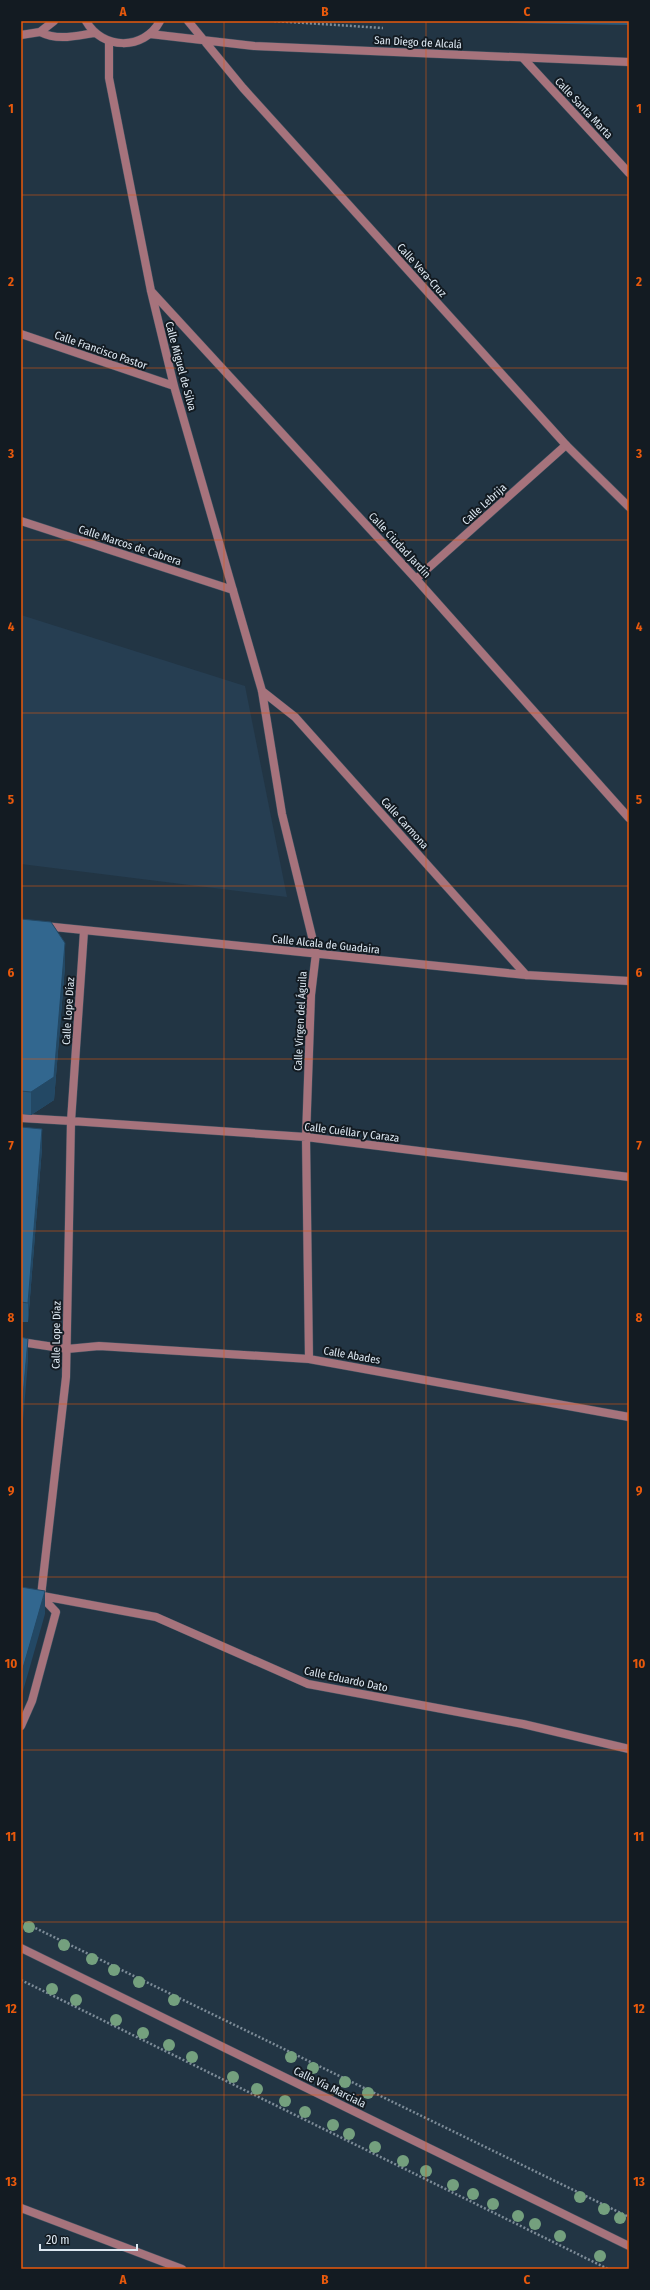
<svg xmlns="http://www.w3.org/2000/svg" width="650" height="2290" font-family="'Fira Sans Condensed',sans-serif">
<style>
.built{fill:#263e52}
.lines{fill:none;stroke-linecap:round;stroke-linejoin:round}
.pedestrian-casing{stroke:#405260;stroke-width:9}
.minor-casing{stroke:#405260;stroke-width:9}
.tertiary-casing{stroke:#405260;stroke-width:9}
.path{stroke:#7d8c98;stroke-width:2.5;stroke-dasharray:2 2;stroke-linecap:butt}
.pedestrian{stroke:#a6737c;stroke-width:8}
.minor{stroke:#a6737c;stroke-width:8}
.tertiary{stroke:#a6737c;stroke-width:8}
.tree{fill:#74a07e}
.wall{fill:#2b597b}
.shaded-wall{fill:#234864}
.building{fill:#32678f;stroke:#234864}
.grid{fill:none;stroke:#e8590c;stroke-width:1;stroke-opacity:0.55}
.labels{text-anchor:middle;stroke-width:4;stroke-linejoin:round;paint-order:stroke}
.street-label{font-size:11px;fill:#dde8f2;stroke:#131b22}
.neatline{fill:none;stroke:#e8590c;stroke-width:1.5}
.grid-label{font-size:13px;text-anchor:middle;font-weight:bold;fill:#e8590c}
</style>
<rect width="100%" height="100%" fill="#223544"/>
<!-- built -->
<path class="built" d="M21 615 245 686 287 897 21 864Z"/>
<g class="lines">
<!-- pedestrian casing -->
<g class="pedestrian-casing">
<path id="pedestrian" d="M21 1118 71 1121
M21 1342 67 1349"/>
</g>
<!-- minor casing -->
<g class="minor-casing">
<path id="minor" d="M109 42V78L151 291 174 386 262 691 282 814 316 953 311 995 306 1137 309 1359
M523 58 629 173
M151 291 416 579 629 818
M21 334 174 386
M21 521 233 590
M416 579 566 445
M262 691 295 717 526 975
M44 926 526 975 629 981
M71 1121 306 1137 629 1177
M67 1349 99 1346 309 1359 629 1417
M21 1592 156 1617 308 1684 523 1724 629 1749
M21 1726 32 1701 56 1612 41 1596 66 1377 71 1121 84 931
M21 2208 182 2269"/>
</g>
<!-- tertiary casing -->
<g class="tertiary-casing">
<path id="tertiary" d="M86 21C102 50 144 51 160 21
M188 21 243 88 566 445 629 507
M40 32C58 41 75 36 94 33
M150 34 254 46 629 62
M21 35 40 32 54 21
M21 1948 629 2246"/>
</g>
<!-- path -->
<path class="path" d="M274 21 383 28
M21 1921 629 2217
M21 1980 608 2269"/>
<!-- pedestrian -->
<use href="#pedestrian" class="pedestrian"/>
<!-- minor -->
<use href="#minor" class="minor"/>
<!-- tertiary -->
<use href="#tertiary" class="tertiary"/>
</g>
<!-- trees -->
<g class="tree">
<circle cx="29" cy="1927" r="6"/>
<circle cx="64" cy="1945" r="6"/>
<circle cx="92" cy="1959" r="6"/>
<circle cx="114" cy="1970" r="6"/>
<circle cx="139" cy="1982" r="6"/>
<circle cx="52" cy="1989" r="6"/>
<circle cx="76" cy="2000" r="6"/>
<circle cx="174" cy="2000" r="6"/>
<circle cx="116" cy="2020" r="6"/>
<circle cx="143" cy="2033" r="6"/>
<circle cx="169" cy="2045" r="6"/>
<circle cx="192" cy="2057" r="6"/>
<circle cx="291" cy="2057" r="6"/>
<circle cx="313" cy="2068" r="6"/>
<circle cx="233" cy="2077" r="6"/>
<circle cx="345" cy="2082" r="6"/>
<circle cx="257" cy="2089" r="6"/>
<circle cx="368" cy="2093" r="6"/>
<circle cx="285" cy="2101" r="6"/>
<circle cx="305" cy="2112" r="6"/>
<circle cx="333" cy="2125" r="6"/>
<circle cx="349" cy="2134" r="6"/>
<circle cx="375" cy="2147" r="6"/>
<circle cx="403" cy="2161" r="6"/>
<circle cx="426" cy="2171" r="6"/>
<circle cx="453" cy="2185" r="6"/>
<circle cx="473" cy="2194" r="6"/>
<circle cx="580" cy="2197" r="6"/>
<circle cx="493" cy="2204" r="6"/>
<circle cx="604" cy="2209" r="6"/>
<circle cx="518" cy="2216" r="6"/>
<circle cx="620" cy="2218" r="6"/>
<circle cx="535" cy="2224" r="6"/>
<circle cx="560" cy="2236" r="6"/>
<circle cx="600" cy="2256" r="6"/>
</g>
<!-- wall -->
<path class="wall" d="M447 21H629V25L448 22Z
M21 919 65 966 54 1100 31 1115 21 1114Z
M21 1127 42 1148 28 1322H21Z"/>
<!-- shaded-wall -->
<path class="shaded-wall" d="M65 943V966L54 1100 31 1115V1092Z
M42 1129V1148L28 1322V1303Z
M28 1339V1362L21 1443V1420Z
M45 1591V1614L21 1698V1675Z"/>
<!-- building -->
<path class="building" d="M21 919 51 922 65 943 54 1077 31 1092 21 1091Z
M21 1127 42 1129 28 1303 21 1302Z
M21 1337 28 1339 21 1420Z
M21 1587 45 1591 21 1675Z"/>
<!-- grid -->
<path class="grid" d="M224 21V2269M426 21V2269M21 195H629M21 368H629M21 540H629M21 713H629M21 886H629M21 1059H629M21 1231H629M21 1404H629M21 1577H629M21 1750H629M21 1922H629M21 2095H629"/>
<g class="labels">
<!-- street labels -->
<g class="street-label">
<text transform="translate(418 42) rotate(3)" y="4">San Diego de Alcalá</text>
<text transform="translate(584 108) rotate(47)" y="4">Calle Santa Marta</text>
<text transform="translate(422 270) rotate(48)" y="4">Calle Vera-Cruz</text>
<text transform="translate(101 350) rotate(19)" y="4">Calle Francisco Pastor</text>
<text transform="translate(181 366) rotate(75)" y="4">Calle Miguel de Silva</text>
<text transform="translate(484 504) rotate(-42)" y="4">Calle Lebrija</text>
<text transform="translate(130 545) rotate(18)" y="4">Calle Marcos de Cabrera</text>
<text transform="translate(400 545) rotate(47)" y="4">Calle Ciudad Jardín</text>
<text transform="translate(405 823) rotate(48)" y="4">Calle Carmona</text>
<text transform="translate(326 944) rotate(6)" y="4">Calle Alcala de Guadaira</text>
<text transform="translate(68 1011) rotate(-86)" y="4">Calle Lope Díaz</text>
<text transform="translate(300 1021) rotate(-87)" y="4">Calle Virgen del Águila</text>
<text transform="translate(352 1132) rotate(7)" y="4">Calle Cuéllar y Caraza</text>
<text transform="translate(56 1335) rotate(-89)" y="4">Calle Lope Díaz</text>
<text transform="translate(352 1355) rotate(10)" y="4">Calle Abades</text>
<text transform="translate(346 1679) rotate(12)" y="4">Calle Eduardo Dato</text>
<text transform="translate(330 2087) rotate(26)" y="4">Calle Vía Marciala</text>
</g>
</g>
<!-- border -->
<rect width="650" height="2290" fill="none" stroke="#131b22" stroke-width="44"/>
<!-- scale -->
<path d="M40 2244v6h97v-6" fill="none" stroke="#dde8f2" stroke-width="2"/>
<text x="46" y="2244" font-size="12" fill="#dde8f2" stroke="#131b22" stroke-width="3" paint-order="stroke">20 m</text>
<rect x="22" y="22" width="606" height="2246" class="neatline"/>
<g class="grid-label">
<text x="123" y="16">A</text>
<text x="325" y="16">B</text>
<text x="527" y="16">C</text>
<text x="11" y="113">1</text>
<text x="639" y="113">1</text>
<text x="11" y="286">2</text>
<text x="639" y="286">2</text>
<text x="11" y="458">3</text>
<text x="639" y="458">3</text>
<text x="11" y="631">4</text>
<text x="639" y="631">4</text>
<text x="11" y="804">5</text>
<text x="639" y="804">5</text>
<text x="11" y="977">6</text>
<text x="639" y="977">6</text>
<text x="11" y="1150">7</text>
<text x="639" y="1150">7</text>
<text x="11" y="1322">8</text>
<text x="639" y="1322">8</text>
<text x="11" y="1495">9</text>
<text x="639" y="1495">9</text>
<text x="11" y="1668">10</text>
<text x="639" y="1668">10</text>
<text x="11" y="1841">11</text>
<text x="639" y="1841">11</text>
<text x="11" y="2013">12</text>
<text x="639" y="2013">12</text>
<text x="11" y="2186">13</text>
<text x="639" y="2186">13</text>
<text x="123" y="2284">A</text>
<text x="325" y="2284">B</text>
<text x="527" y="2284">C</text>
</g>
</svg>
